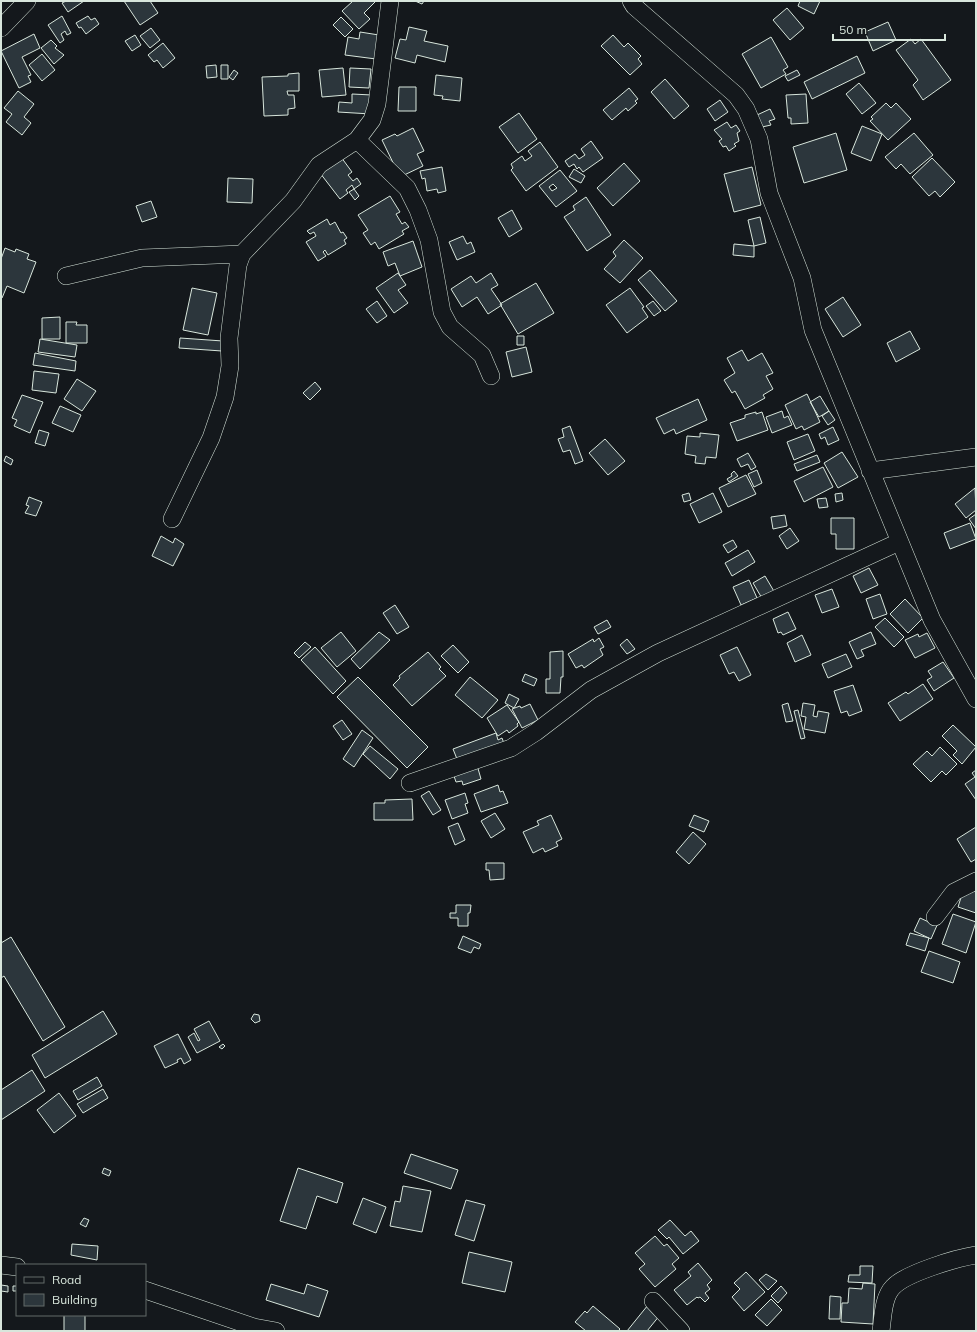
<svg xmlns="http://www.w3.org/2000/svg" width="977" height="1332" font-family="Mulish,sans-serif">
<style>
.building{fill:#2c363c;stroke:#d8e6dc;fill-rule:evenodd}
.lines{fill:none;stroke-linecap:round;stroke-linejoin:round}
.minor-casing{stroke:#d8e6dc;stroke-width:18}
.minor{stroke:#14181c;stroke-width:17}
</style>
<rect width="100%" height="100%" fill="#14181c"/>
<!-- building -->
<path class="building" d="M66 1H84L68 12 62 3Z
M124 1H150L158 13 140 25Z
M353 1H376L364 13 370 19 359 29 342 11Z
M415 1H424L422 4Z
M800 1H820L814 14 798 6Z
M787 8 804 28 790 40 773 20Z
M62 16 71 33 67 35 65 31 61 34 64 40 60 43 48 25Z
M88 16 91 20 95 18 99 24 86 34 81 27 79 28 76 23Z
M341 17 353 29 345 37 333 25Z
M888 22 896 40 873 51 865 32Z
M409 27 427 31 424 41 448 46 445 62 417 55 415 63 395 58 400 39 406 40Z
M151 28 160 40 150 48 140 36Z
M360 32 379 35 376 59 345 55 348 37 359 39Z
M34 34 40 48 22 57 31 75 28 76 31 82 19 88 1 51Z
M135 35 141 45 132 51 125 41Z
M613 35 624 47 628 43 641 56 638 59 642 64 630 75 601 46Z
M771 37 788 67 783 70 786 74 761 88 742 54Z
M911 39 915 44 921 39 951 80 923 100 913 85 918 80 896 50Z
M51 40 57 46 55 48 64 55 54 64 41 48Z
M163 43 175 58 163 68 157 60 154 62 148 55Z
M42 54 55 70 42 81 29 65Z
M857 56 865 73 812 99 804 82Z
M216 65 217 77 207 78 206 66Z
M221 65H228V79H221Z
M343 68 346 95 322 97 319 70Z
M350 68 371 69 369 88 349 87Z
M234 70 238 73 233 80 229 77Z
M797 70 800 75 788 81 785 76Z
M299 73V91H287L288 95H294L295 108 288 109V115L264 116 262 77 288 76V74Z
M436 75 462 78 460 101 442 99 443 96 434 95Z
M665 79 689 106 674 119 651 92Z
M859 83 876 103 862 114 846 94Z
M399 87H416V111H398Z
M629 88 638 99 635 101 637 103 628 111 626 108 612 120 603 110Z
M18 91 34 104 24 117 31 123 22 135 6 122 12 114 4 108Z
M352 94 372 95 371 114 338 112 339 102 352 103Z
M806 94 808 123 791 124V118H788L786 95Z
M720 100 728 112 715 121 707 109Z
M886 103 891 108 896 103 911 119 888 140 870 121 873 119 871 117Z
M770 109 775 119 769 121 771 125 762 127 757 115Z
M519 113 537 139 518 153 499 127Z
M727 122 731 128 736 125 740 131 737 133 739 141 734 144 736 146 729 151 726 146 723 147 719 141 722 139 714 130Z
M862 126 882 134 871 161 851 153Z
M413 128 424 151 417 154 423 166 400 177 382 140 395 134 397 136Z
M836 133 847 170 804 183 793 147Z
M914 133 933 155 910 174 901 164 896 169 885 157Z
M591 141 603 158 583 172 579 167 577 169 574 164 569 167 565 161 575 154 579 159 585 155 581 149Z
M540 142 558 167 526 191 511 170 513 168 511 164 522 156 525 161 532 156 528 151Z
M341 157 352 172 348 175 353 181 357 178 361 184 354 189 352 185 346 190 348 193 340 199 320 173Z
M932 158 955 182 940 197 935 191 929 196 912 177Z
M624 163 640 181 613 206 597 188Z
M442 167 446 191 438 193 437 189 427 191 425 178 422 179 420 171Z
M752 167 761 205 734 212 724 174Z
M574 169 585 176 581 183 569 177Z
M560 170 577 191 556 207 539 186ZM553 184 557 188 552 191 549 187Z
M228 178 253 179 252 203 227 202Z
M354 189 359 196 355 200 349 192Z
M390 196 400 212 396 214 402 224 405 222 409 227 402 231 404 234 379 249 375 242 371 245 363 233 368 230 358 215Z
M586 197 611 235 587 251 564 217 575 210 573 206Z
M151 201 157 217 142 222 136 206Z
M512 210 522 229 509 237 498 218Z
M760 217 766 243 754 246 748 220Z
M327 219 330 225 335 222 341 233 343 232 347 238 344 240 346 244 328 255 325 250 323 252 326 256 318 261 306 242 316 236 314 232 310 234 307 231Z
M463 236 467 244 471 242 475 252 457 260 449 242Z
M624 240 643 258 620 283 604 269 616 256 613 252Z
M413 241 422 267 400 276 395 263 388 266 383 252Z
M734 244 754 246V257L733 255Z
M5 248 15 252 16 249 29 254 27 259 36 262 24 293 7 286 2 298 1 297V259Z
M650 270 677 301 665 311 638 280Z
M398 273 406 285 398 290 408 303 394 313 376 288Z
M491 273 498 285 491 289 502 305 488 314 477 297 462 307 451 289 471 276 476 283Z
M536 283 554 313 518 334 500 304Z
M192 288 217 293 208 335 183 330Z
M630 288 644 307 642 308 648 317 627 333 606 305Z
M843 297 861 325 843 337 825 309Z
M377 301 387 316 377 323 366 309Z
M653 301 661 311 654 316 646 306Z
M60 317V339H42V318Z
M66 322H77L76 325H87V343H66Z
M910 331 920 349 896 362 887 343Z
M517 336H524V345H517Z
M180 338 223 341 222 351 179 348Z
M40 339 77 345 75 357 38 352Z
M526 347 532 372 512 377 506 352Z
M742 350 748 361 762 353 773 373 766 376 773 389 763 395 765 398 745 409 735 391 732 393 724 380 735 373 727 358Z
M35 353 76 361 75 371 33 365Z
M34 371 59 374 56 393 32 390Z
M77 379 96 391 82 411 64 399Z
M315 382 321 389 310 400 303 393Z
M807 394 820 422 804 430 802 426 796 429 785 405Z
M22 395 43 402 30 433 14 426 17 420 12 418Z
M820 396 829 411 819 417 810 402Z
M698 399 707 420 676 434 674 429 664 434 656 418Z
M60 406 81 415 73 432 52 423Z
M782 411 784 418 788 416 792 425 772 433 766 417Z
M829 411 835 420 828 425 822 416Z
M756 412V414L762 412 768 430 737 441 730 423 745 418V415Z
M570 426 583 461 575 464 570 450 563 452 558 439 564 437 562 429Z
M833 427 839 440 828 445 825 437 821 439 819 434Z
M39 430 49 433 45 446 35 443Z
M700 433 719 435 716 458 706 457 705 464 695 463 696 456 685 454 687 436 700 437Z
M808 434 815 451 794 460 787 442Z
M605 439 625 461 608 475 589 453Z
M842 452 858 477 838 488 824 463Z
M748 453 756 467 751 470 748 464 741 467 737 459Z
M817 455 820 462 797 471 794 464Z
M6 456 13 460 11 465 4 461Z
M823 467 833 487 804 502 794 481Z
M757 470 762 483 754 487 748 474Z
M734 471 738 476 729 482 727 479 732 476 731 474Z
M746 475 756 494 728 507 719 488Z
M975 488 976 510 966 518 955 504Z
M689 493 691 500 684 502 682 495Z
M713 493 722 512 699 523 690 504Z
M842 493 843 500 836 502 835 494Z
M29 497 42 502 36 516 25 513 29 506 26 505Z
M826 498 828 507 819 508 817 499Z
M976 514V529L969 519Z
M785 515 787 526 773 529 771 517Z
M831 518H854V549H836V534H831Z
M970 523 976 539 950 549 944 533Z
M790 528 799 541 787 549 779 536Z
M161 536 173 543 175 538 184 544 173 566 152 556Z
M733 540 737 547 728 553 723 545Z
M748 550 755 562 732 576 725 563Z
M869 568 878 585 861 593 853 576Z
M765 576 775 593 763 600 753 583Z
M749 580 757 598 741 605 733 587Z
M832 589 839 607 822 613 815 595Z
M880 594 887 614 873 619 866 599Z
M905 599 923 618 908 633 890 614Z
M395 605 409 627 397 634 383 613Z
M788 612 796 629 783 635 781 632 778 633 773 619Z
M885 618 904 637 894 647 875 627Z
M607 620 611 627 598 634 594 627Z
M341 632 356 651 337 667 321 648Z
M379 632 390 640 360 669 351 659Z
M871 632 876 644 861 650 864 656 857 659 849 642Z
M927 633 935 648 915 658 905 640 918 634 919 637Z
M802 635 811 655 795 662 787 643Z
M599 638 604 647 600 649 603 655 584 668 582 665 576 668 568 654 593 639 594 642Z
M627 639 635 649 627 654 620 645Z
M305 642 311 647 299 658 294 653Z
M453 645 469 662 458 673 441 656Z
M315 647 346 681 333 694 301 660Z
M737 647 751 675 739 681 734 672 729 674 720 655Z
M563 651V677H561L560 693H546V679H550V652Z
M428 652 441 667 439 669 446 676 412 706 393 685 400 678 399 676Z
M846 654 852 667 828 678 822 664Z
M943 662 954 678 934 691 927 680 932 677 928 671Z
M525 674 537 679 534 686 522 681Z
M358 677 428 747 407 768 337 697Z
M470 677 498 700 482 718 455 695Z
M923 684 933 699 900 721 888 703 906 692 908 694Z
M853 685 862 711 849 716 847 711 841 713 834 691Z
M509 694 519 699 514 708 505 703Z
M788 703 793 721 786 722 782 705Z
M803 703 815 705 813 716 817 717 818 711 829 713 825 733 804 729 806 717 801 716Z
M530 704 538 720 522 728 512 709 520 706 521 708Z
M507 705 519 722 517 724 518 726 509 733 507 730 498 736 487 718Z
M798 710 805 738 801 739 794 711Z
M342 720 352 734 343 740 333 726Z
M953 725 976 747 962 764 953 755 957 751 942 736Z
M362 730 373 738 354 767 343 759Z
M496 733 498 740 502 738 505 746 457 759 453 749Z
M370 746 398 769 390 779 363 754Z
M940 747 957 764 946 775 942 771 931 782 913 764 927 751 932 756Z
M477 765 481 779 463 785 462 781 456 782 453 773Z
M976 770V800L965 784 975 777 972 773Z
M498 785 500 792 503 791 508 803 481 812 474 794Z
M429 791 441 810 433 815 421 796Z
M465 793 468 803 465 804 468 813 452 819 445 800Z
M412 799 413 820H374V803H385V800Z
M495 813 505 829 491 838 481 821Z
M551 815 562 839 556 842 558 846 545 852 543 848 533 853 523 832 539 825 537 821Z
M694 815 709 821 704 832 689 826Z
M458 823 465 840 455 845 448 827Z
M976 827V859L971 862 957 839Z
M693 832 706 844 689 864 676 852Z
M486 863H504V879L490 880 489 870H486Z
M964 888 976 892V913L958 907Z
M456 905H471L470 913H468V926H458V918H450V913H456Z
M953 914 976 922 966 953 942 944Z
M920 918 931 923H938L931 939 914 931Z
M910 933 929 938 925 951 906 945Z
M463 936 481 944 479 949 474 947 471 953 458 948Z
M11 937 65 1027 43 1041 4 976 1 978V943Z
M929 951 960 962 953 983 921 972Z
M103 1011 117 1034 45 1078 32 1055Z
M254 1014 259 1015 260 1021 255 1023 251 1019Z
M209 1021 220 1041 197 1053 188 1037 194 1033 198 1041 200 1040 194 1029Z
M178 1034 191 1060 184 1064 181 1058 177 1060 178 1062 165 1068 154 1046Z
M223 1044 225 1046 222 1049 219 1047Z
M32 1070 45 1091 1 1120V1090Z
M97 1077 102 1086 78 1100 73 1091Z
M103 1089 108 1098 83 1113 77 1104Z
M59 1093 76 1116 54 1133 37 1110Z
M411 1154 458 1170 451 1189 404 1173Z
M104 1168 111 1171 109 1176 102 1173Z
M298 1168 343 1183 337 1203 317 1196 306 1229 280 1221Z
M403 1186 431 1191 422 1232 390 1226 395 1201 400 1202Z
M363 1198 386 1207 376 1233 353 1224Z
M466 1200 485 1205 474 1241 455 1235Z
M84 1218 89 1220 86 1227 80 1224Z
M670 1220 685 1236 691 1231 699 1241 683 1254 669 1237 667 1239 658 1230Z
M655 1236 664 1246 667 1244 679 1258 672 1264 676 1269 655 1287 639 1269 645 1264 635 1253Z
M72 1244 98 1246 97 1260 71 1255Z
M469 1252 512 1262 505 1292 462 1283Z
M698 1263 712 1280 707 1285 710 1289 705 1293 709 1298 705 1302 700 1297 698 1298 697 1297 687 1305 674 1290 691 1276 688 1272Z
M860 1266H873L872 1283 848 1282 849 1275H860Z
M746 1272 765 1292 744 1311 732 1297 740 1289 734 1283Z
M766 1274 777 1281 768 1290 759 1280Z
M863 1283 875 1284 873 1324 841 1322 842 1303H848L849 1288 862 1289Z
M271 1284 304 1294 307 1284 328 1291 319 1317 266 1300Z
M1 1285 8 1286V1292L1 1291Z
M13 1286H17V1291H13Z
M781 1286 787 1293 778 1303 771 1296Z
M830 1296 841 1297 840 1319H829Z
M771 1299 782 1310 767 1326 755 1315Z
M648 1305 660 1315 647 1331H627Z
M593 1306 620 1329 618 1331H586L575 1322 585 1311 587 1313Z
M64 1315H85V1331H64Z"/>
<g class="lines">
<!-- minor casing -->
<g class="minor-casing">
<path id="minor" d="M631 1 634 6 736 95 746 109 759 139 769 193 802 278 813 330 932 620 976 699
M1 28 27 1
M357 140 407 188 418 210 429 240 442 312 450 327 482 355 491 376
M66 276 142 258 242 254
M870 471 976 457
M172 519 211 438 225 397 230 366 229 338 238 265 242 254 293 201 319 165 357 140 372 120 377 104 390 1
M410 783 511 748 536 732 591 690 658 653 899 542
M935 917 954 892 976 881
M1 1265 17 1267
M145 1290 254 1327 276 1331
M653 1301 681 1331
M881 1331C883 1317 883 1297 893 1287 906 1273 957 1258 976 1255"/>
</g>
<!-- minor -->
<use href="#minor" class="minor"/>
</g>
<!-- border -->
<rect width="977" height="1332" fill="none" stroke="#d8e6dc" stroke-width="4"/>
<!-- legend -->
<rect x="16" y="1264" width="130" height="52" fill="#14181c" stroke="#626a69"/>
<rect x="24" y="1277" width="20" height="6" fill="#14181c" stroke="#626a69"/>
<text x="52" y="1284" font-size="12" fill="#d8e6dc">Road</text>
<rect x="24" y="1294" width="20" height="12" fill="#2c363c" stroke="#626a69"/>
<text x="52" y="1304" font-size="12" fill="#d8e6dc">Building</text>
<!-- scale -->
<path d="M833 34v6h112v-6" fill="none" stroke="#d8e6dc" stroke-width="2"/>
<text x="839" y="34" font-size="12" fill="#d8e6dc" stroke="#14181c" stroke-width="3" paint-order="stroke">50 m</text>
</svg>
